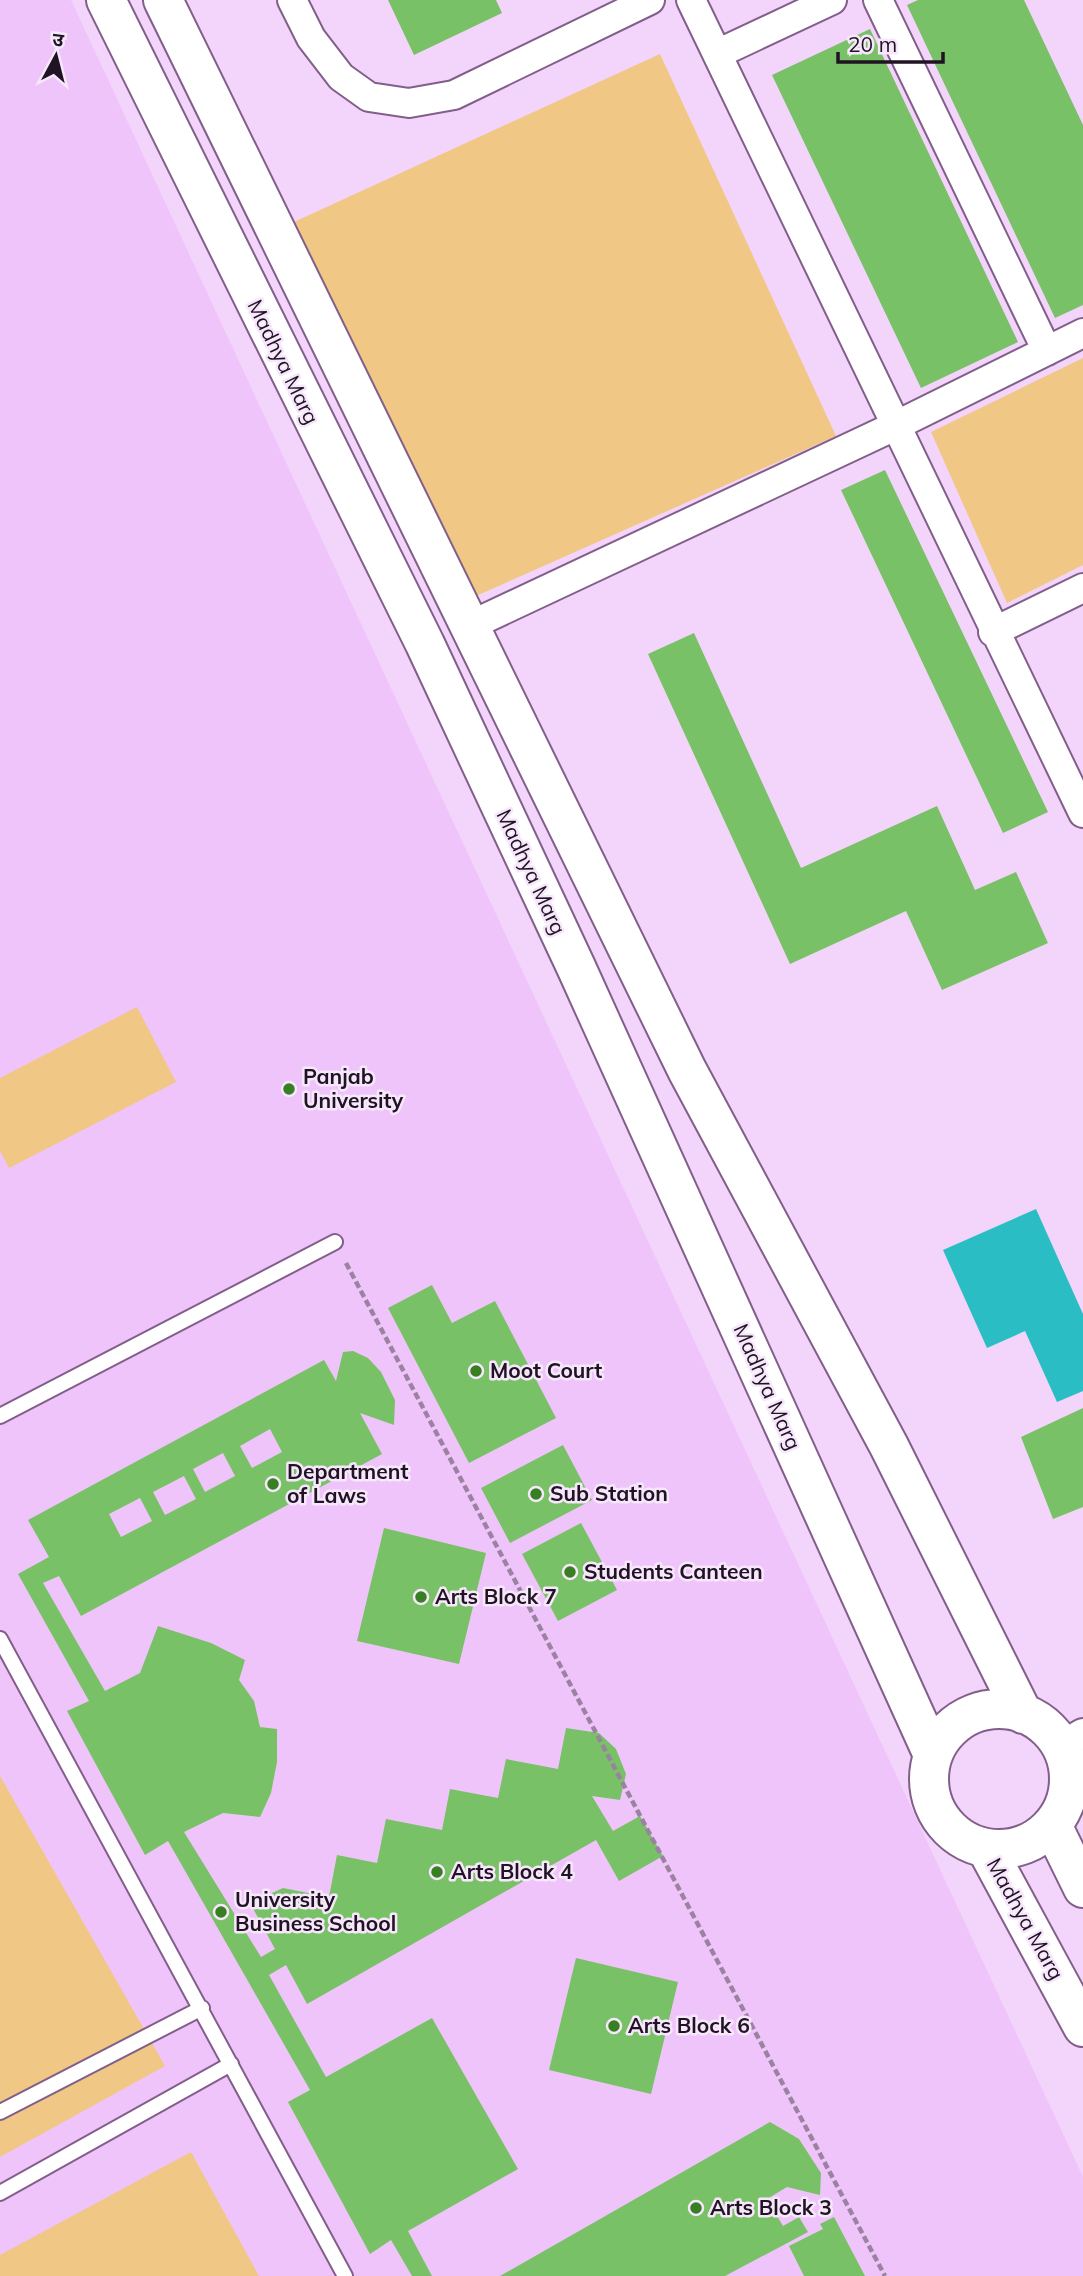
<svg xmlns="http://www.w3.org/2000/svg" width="1083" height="2276" font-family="Mulish,'Noto Sans Devanagari',sans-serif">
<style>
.built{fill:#efc4fa}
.green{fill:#f0c785}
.water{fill:#2abdc3}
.building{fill:#79c166;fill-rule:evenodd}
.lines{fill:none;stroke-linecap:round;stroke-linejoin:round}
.service-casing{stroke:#825f8a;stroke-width:18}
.minor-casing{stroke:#825f8a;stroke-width:32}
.secondary-casing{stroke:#825f8a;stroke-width:42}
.path{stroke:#9a83a0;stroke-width:4.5;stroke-dasharray:7 3.5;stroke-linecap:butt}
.service{stroke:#fff;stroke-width:14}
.minor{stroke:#fff;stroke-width:28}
.secondary{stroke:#fff;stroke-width:38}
.poi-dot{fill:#387e23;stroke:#f7e7fb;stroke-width:2.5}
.labels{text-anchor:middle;stroke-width:5;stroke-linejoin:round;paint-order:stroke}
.street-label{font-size:21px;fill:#201324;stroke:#f7e7fb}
.poi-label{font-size:21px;font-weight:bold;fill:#201324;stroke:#f7e7fb;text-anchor:start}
</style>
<rect width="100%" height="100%" fill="#f3d4fb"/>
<!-- built -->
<path class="built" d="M0 0H71L1083 2177V2276H0Z"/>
<!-- green -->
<path class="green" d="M660 54 836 436 476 596 294 222Z
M1083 358V565L1007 603 931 432Z
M137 1007 176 1082 9 1168 0 1151V1078Z
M0 1776 165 2066 0 2157Z
M191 2152 259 2276H0V2255Z"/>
<!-- water -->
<path class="water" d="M1036 1209 1083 1314V1391L1057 1402 1025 1331 987 1348 943 1250Z"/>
<!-- building -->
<path class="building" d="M388 0H496L502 13 414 55Z
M918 0H1024L1083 125V305L1055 318 907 5Z
M870 29 1018 342 921 388 772 75Z
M885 470 1048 812 1003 833 841 490Z
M694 633 801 868 937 806 975 890 1016 872 1048 943 942 990 906 911 790 964 648 654Z
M432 1285 452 1323 495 1301 556 1418 469 1463 388 1308Z
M353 1351 368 1358 381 1372 395 1400 394 1425 360 1413 382 1454 81 1616 59 1576 43 1583 105 1691 140 1673 158 1626 211 1643 245 1660 239 1680 254 1701 260 1727 277 1729V1762L271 1793 260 1817 223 1813 184 1832 261 1957 275 1949 250 1903 283 1888 329 1897 337 1855 377 1863 386 1819 442 1830 450 1789 498 1798 506 1759 558 1769 566 1728 599 1733 616 1749 626 1774 620 1800 592 1796 613 1831 640 1816 663 1856 619 1881 596 1840 307 2004 286 1965 269 1975 326 2077 432 2018 518 2169 408 2231 432 2276H412L391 2240 370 2254 288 2102 310 2090 168 1841 145 1855 67 1711 89 1701 18 1574 49 1557 28 1520 324 1360 336 1381 343 1352ZM270 1429 282 1452 252 1468 240 1446ZM223 1453 235 1476 205 1492 193 1469ZM184 1476 196 1499 165 1515 153 1492ZM140 1498 152 1521 121 1537 109 1514Z
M1083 1408V1507L1053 1519 1021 1437Z
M563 1445 592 1500 510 1543 481 1488Z
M581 1523 617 1590 558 1621 522 1554Z
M384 1528 486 1553 459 1664 357 1641Z
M576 1958 678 1982 651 2094 549 2070Z
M770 2122 799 2139 821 2173 820 2195 787 2187 767 2199 783 2226 799 2217 808 2232 725 2276H500Z
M834 2217 865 2276H804L789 2246 823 2229 820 2224Z"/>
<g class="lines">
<!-- service casing -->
<g class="service-casing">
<path id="service" d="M0 1416 335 1242
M0 1639 345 2276
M0 2112 202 2008
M0 2193 231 2064"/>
</g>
<!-- minor casing -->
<g class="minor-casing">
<path id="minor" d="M292 0 311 38 341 77 369 97 409 103 454 95 650 0
M691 0 1083 813
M878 0 1047 351
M717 54 832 0
M469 626 895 426 1083 333
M993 632 1083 588
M1062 1745 1083 1733"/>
</g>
<!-- secondary casing -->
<g class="secondary-casing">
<path id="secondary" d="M106 0 425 644 576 967 933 1755
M163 0 687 1070 889 1446 1023 1714
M929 1779a70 70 0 1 1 140 0a70 70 0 1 1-140 0Z
M1052 1825 1083 1888
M986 1848 1083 2027"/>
</g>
<!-- path -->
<path class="path" d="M346 1263 885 2276"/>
<!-- service -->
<use href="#service" class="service"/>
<!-- minor -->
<use href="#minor" class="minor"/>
<!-- secondary -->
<use href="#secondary" class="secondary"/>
</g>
<!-- markers -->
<g class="poi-dot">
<circle cx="289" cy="1089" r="7"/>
<circle cx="476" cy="1371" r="7"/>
<circle cx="273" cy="1484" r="7"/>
<circle cx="536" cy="1494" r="7"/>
<circle cx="570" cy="1572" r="7"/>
<circle cx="421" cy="1597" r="7"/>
<circle cx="437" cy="1872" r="7"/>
<circle cx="221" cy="1912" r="7"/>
<circle cx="614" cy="2026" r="7"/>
<circle cx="696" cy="2208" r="7"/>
</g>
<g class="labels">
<!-- street labels -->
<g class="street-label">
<text transform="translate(283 362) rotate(64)" y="7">Madhya Marg</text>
<text transform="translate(531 872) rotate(65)" y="7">Madhya Marg</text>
<text transform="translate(767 1387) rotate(66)" y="7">Madhya Marg</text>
<text transform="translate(1025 1919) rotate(61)" y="7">Madhya Marg</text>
</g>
<!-- poi labels -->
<g class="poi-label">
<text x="303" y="1084">Panjab<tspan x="303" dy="24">University</tspan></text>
<text x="490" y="1378">Moot Court</text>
<text x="287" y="1479">Department<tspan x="287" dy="24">of Laws</tspan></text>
<text x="550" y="1501">Sub Station</text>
<text x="584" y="1579">Students Canteen</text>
<text x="435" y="1604">Arts Block 7</text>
<text x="451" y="1879">Arts Block 4</text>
<text x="235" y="1907">University<tspan x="235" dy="24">Business School</tspan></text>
<text x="628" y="2033">Arts Block 6</text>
<text x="710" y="2215">Arts Block 3</text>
</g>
</g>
<!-- north arrow -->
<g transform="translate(56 56) rotate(7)" stroke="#f7e7fb" stroke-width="5" paint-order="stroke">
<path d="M0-5L12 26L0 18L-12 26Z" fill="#201324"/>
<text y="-10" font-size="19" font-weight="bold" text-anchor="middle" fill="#201324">उ</text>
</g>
<!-- scale -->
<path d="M838 52v10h105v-10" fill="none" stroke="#201324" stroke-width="3.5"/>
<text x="848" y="52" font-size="21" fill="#201324" stroke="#f7e7fb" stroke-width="5" paint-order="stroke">20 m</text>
</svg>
